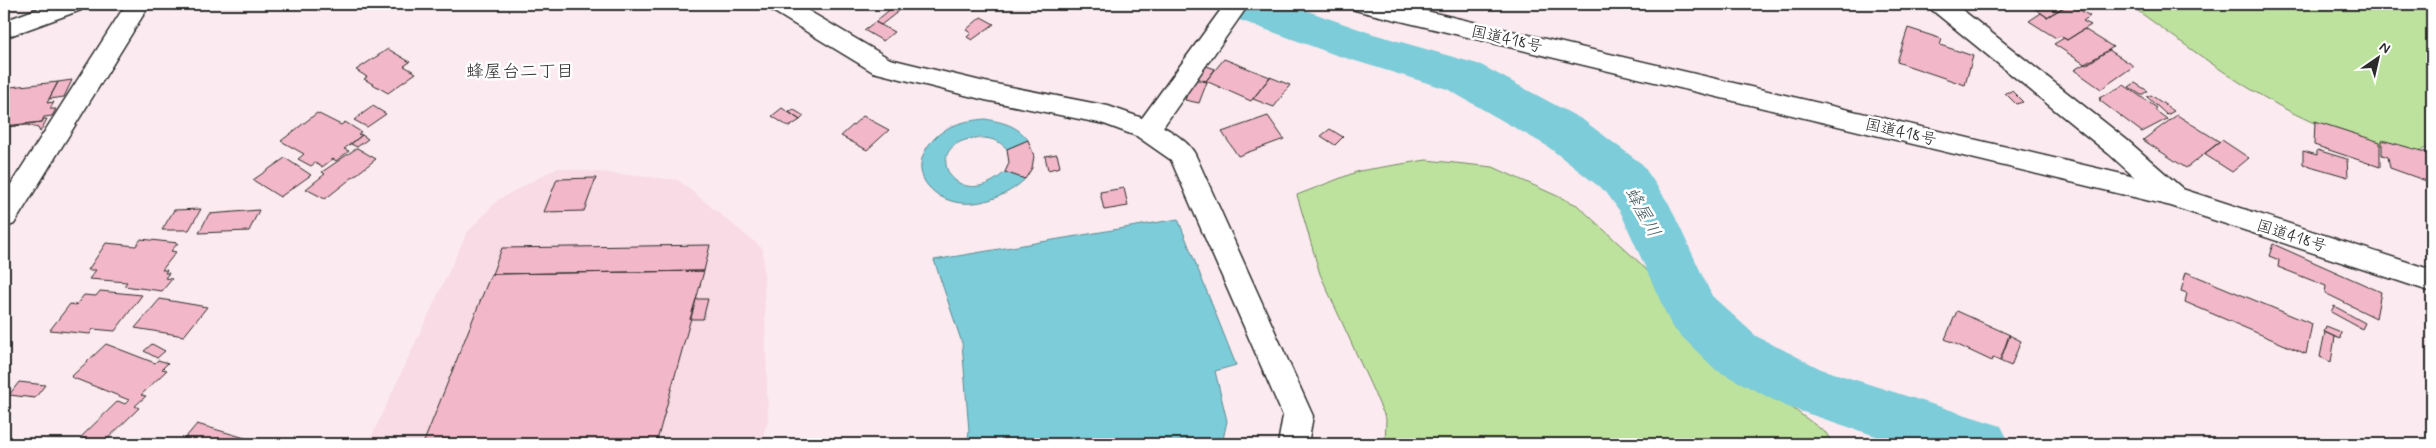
<svg xmlns="http://www.w3.org/2000/svg" width="2436" height="448" font-family="Mynerve,'Klee One',sans-serif">
<style>
.built{fill:#f8dbe4}
.green{fill:#bde29d;stroke:#748664}
.water{fill:#7dccd9;stroke:#5c8c93}
.lines{fill:none;stroke-linecap:round;stroke-linejoin:round}
.river{fill:#7dccd9;fill-rule:evenodd}
.building{fill:#f2b8c9;stroke:#2b2b2b}
.street-casing{stroke:#2b2b2b;stroke-width:3}
.secondary-casing{stroke:#2b2b2b;stroke-width:3}
.primary-casing{stroke:#2b2b2b;stroke-width:3}
.highway-casing{stroke:#2b2b2b;stroke-width:3}
.street{fill:#fff;fill-rule:evenodd}
.secondary{fill:#fff;fill-rule:evenodd}
.primary{fill:#fff;fill-rule:evenodd}
.highway{fill:#fff;fill-rule:evenodd}
.labels{text-anchor:middle;stroke-width:5;stroke-linejoin:round;paint-order:stroke}
.street-label{font-size:16px;fill:#2b2b2b;stroke:#fff}
.neighbourhood-label{font-size:18px;fill:#2b2b2b;stroke:#fff}
.water-label{font-size:18px;font-style:italic;fill:#445b5f;stroke:#fff}
</style>
<rect width="100%" height="100%" fill="#fbeaef"/>
<filter id="ink" filterUnits="userSpaceOnUse"><feTurbulence type="fractalNoise" baseFrequency=".02" numOctaves="2"/><feDisplacementMap in="SourceGraphic" scale="10" xChannelSelector="R" yChannelSelector="G"/><feConvolveMatrix kernelMatrix="1 2 1 2 8 2 1 2 1" color-interpolation-filters="sRGB"/></filter>
<g filter="url(#ink)">
<!-- built -->
<path class="built" d="M557 168 678 180 763 249 768 420 760 444H368L467 233 498 200Z"/>
<!-- green -->
<path class="green" d="M2128 4H2432V146C2411 155 2403 150 2381 145 2284 124 2208 60 2128 4Z
M1426 160 1493 167 1577 205 1641 264 1733 364 1826 433 1833 444H1385L1386 419 1320 274 1297 195 1359 171Z"/>
<!-- water -->
<path class="water" d="M985 119C1002 122 1017 125 1028 140L1007 149C999 140 988 137 976 138 916 144 956 217 1005 172L1025 179C1002 202 955 216 929 187 908 164 931 134 955 125 965 121 975 120 985 119Z
M1178 219 1236 365 1215 371 1227 421 1222 444H967L969 431 962 343 934 260Z"/>
<g class="lines">
<!-- river -->
<path class="river" d="M1219 4H1288L1370 33 1481 65 1583 120 1642 164 1669 204 1712 296 1756 336 1821 369 2001 426 2010 444H1900L1785 406 1716 370 1672 327 1621 213 1606 192 1547 146 1447 89 1336 55 1226 15Z"/>
</g>
<!-- building -->
<path class="building" d="M2035 4H2068L2047 17 2031 6Z
M2070 4 2090 16 2083 21 2091 25 2067 40 2060 36 2056 38 2029 21 2041 13 2047 17Z
M894 6 900 10 881 25 875 22Z
M981 17 994 24 972 40 967 37 971 33 966 30Z
M875 22 881 25 894 32 883 41 864 30Z
M1908 28 1942 39 1940 45 1973 56 1965 85 1897 62Z
M2084 29 2113 47 2086 65 2054 44 2064 38 2067 40Z
M388 49 410 62 404 66 416 73 388 93 364 79 367 77 356 70Z
M2109 50 2134 66 2101 89 2074 70Z
M1224 59 1270 77 1251 101 1206 81Z
M1204 65 1215 69 1206 81 1194 77Z
M1270 77 1290 85 1274 107 1253 99Z
M1193 79 1207 82 1199 103 1185 100Z
M72 80 64 97 49 99 58 82Z
M58 82 47 103 54 102 50 109H56L52 116 44 117 42 122 4 126V98L10 87Z
M2135 83 2148 91 2141 95 2129 87Z
M2124 85 2157 108 2155 110 2167 119 2142 132 2099 100 2101 99 2099 98Z
M2012 91 2023 102 2016 104 2005 93Z
M2151 95 2174 111 2167 115 2147 97Z
M373 106 386 114 367 127 354 120Z
M782 108 800 120 789 127 772 116Z
M794 110 804 116 800 120 789 112Z
M317 113 341 125 345 122 361 132 358 134 362 135 344 149 349 151 336 161 333 159 322 167 315 163 311 166 298 159 304 154 281 141Z
M2177 115 2220 142 2186 168 2143 140Z
M863 116 889 130 867 150 841 136Z
M1268 116 1284 139 1238 156 1222 132Z
M43 119H47L40 132 38 128 27 125 7 127 42 122Z
M2315 121 2380 142V167L2314 145Z
M1330 129 1343 137 1335 145 1321 136Z
M362 135 368 139 357 147 351 144Z
M1028 140 1034 156 1032 168 1025 179 1005 172 1009 163 1007 149Z
M2222 140 2249 158 2232 172 2204 154Z
M2382 140 2432 154V183L2390 168 2388 157 2382 155Z
M357 148 376 159 325 199 306 189 325 174 322 172Z
M2317 150 2347 159 2348 177 2303 164V151L2317 155Z
M1057 154 1060 167 1048 170 1045 156Z
M285 158 311 175 280 197 253 180Z
M596 178 584 211 544 212 557 179Z
M1124 188 1128 206 1104 210 1100 192Z
M201 209 189 230H162L174 210Z
M259 210 249 231 199 233 209 214Z
M141 239 178 243 171 251 176 252 162 270H167L165 273H169L165 278 172 279 162 291 124 286 127 282 89 279 96 270H88L106 243 136 246Z
M2273 244 2381 292 2376 318 2325 293 2326 286 2278 267 2279 260 2269 256Z
M710 245 704 271 492 274 502 248Z
M704 271 656 444H423L491 274Z
M2186 272 2312 324 2306 354 2185 302 2187 293 2181 291Z
M100 291 142 295 115 331 93 329 90 334 50 330 70 304 76 305 84 295 96 296Z
M160 299 207 307 184 336 135 328Z
M696 299H708L703 319H690Z
M2334 306 2365 323 2362 329 2331 312Z
M1957 311 2010 335 2000 361 1993 358 1992 361 1945 339Z
M2326 326 2341 332 2340 339 2324 332Z
M2325 332 2335 337 2331 362 2320 357Z
M2009 335 2021 341 2011 366 2000 361Z
M106 344 155 363 158 360 168 363 162 369 167 370 141 395 146 396 135 406 139 408 102 444H79L85 439 81 437 118 401 125 404 129 400 71 377Z
M152 344 165 351 157 358 144 351Z
M19 382 45 385 35 398 9 395Z
M197 424 259 442 258 444H180Z"/>
<g class="lines">
<!-- street casing -->
<g class="street-casing">
<path id="street" d="M767 4H797L890 59 985 82 1108 106 1142 118 1225 4H1249L1156 137 1147 140 1104 124 985 100 873 72 771 10Z
M1928 4H1955L2127 140 2183 189 2187 196 2183 203 2173 206 2163 203 2109 154 1932 10Z"/>
</g>
<!-- secondary casing -->
<g class="secondary-casing">
<path id="secondary" d="M126 4H150L14 224 4 228V195Z
M1147 120C1163 125 1187 139 1195 154L1313 416 1308 444H1278L1283 416 1171 160 1138 137 1134 130 1138 123Z"/>
</g>
<!-- primary casing -->
<g class="primary-casing">
<path id="primary" d="M50 4H85L81 10 4 38V21Z"/>
</g>
<!-- highway casing -->
<g class="highway-casing">
<path id="highway" d="M1351 4H1396L2173 186 2432 270V292L2171 206 1363 12 1355 10Z"/>
</g>
<!-- street -->
<use href="#street" class="street"/>
<!-- secondary -->
<use href="#secondary" class="secondary"/>
<!-- primary -->
<use href="#primary" class="primary"/>
<!-- highway -->
<use href="#highway" class="highway"/>
</g>
</g>
<g class="labels">
<!-- street labels -->
<g class="street-label">
<text transform="translate(1507 38) rotate(13)" y="6">国道418号</text>
<text transform="translate(1901 131) rotate(13)" y="6">国道418号</text>
<text transform="translate(2292 235) rotate(18)" y="6">国道418号</text>
</g>
<!-- neighbourhood labels -->
<g class="neighbourhood-label">
<text x="520" y="77">蜂屋台二丁目</text>
</g>
<!-- water labels -->
<g class="water-label">
<text transform="translate(1643 212) rotate(61)" y="6">蜂屋川</text>
</g>
</g>
<!-- margin -->
<rect width="2436" height="448" fill="none" stroke="#fff" stroke-width="20"/>
<rect x="10" y="10" width="2416" height="428" fill="none" stroke="#2b2b2b" stroke-width="2" filter="url(#ink)"/>
<!-- north arrow -->
<g transform="translate(2378 58) rotate(34)" stroke="#ffffff" stroke-width="4" paint-order="stroke">
<path d="M0-4L9 19L0 12L-9 19Z" fill="#2b2b2b"/>
<text y="-8" font-size="14" font-weight="bold" text-anchor="middle" fill="#2b2b2b">N</text>
</g>
</svg>
